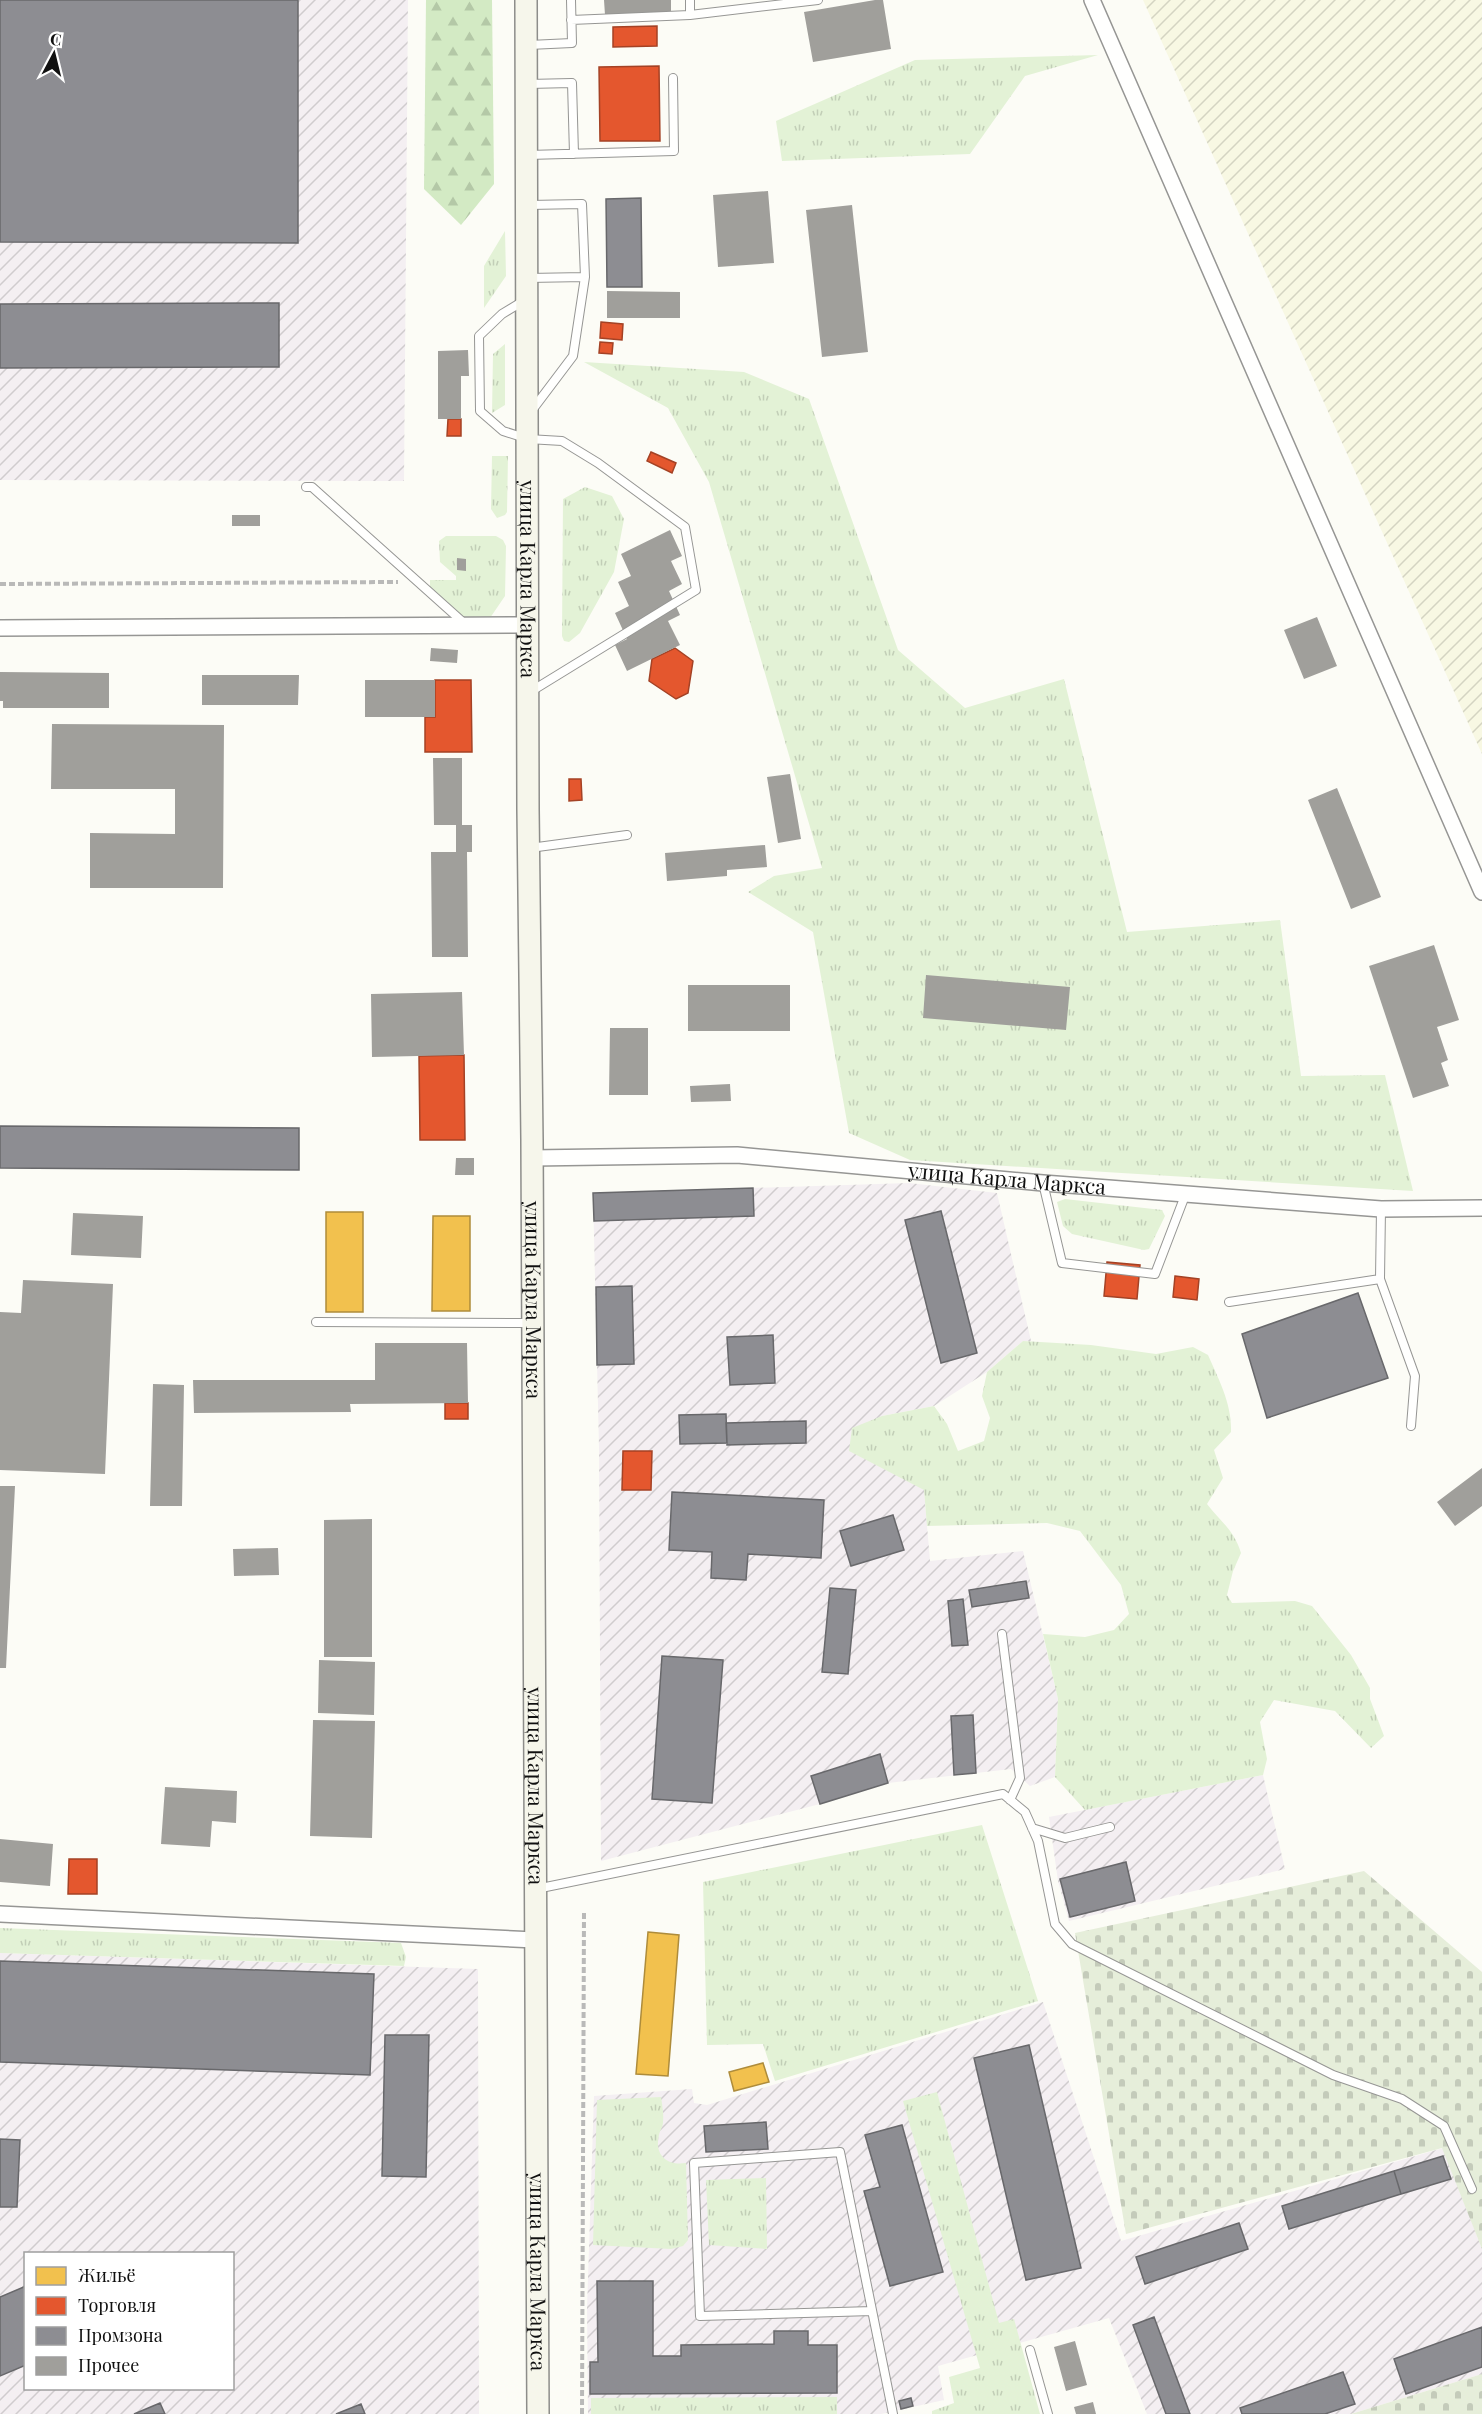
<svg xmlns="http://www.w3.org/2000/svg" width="1482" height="2414" font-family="'Playfair Display',serif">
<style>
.industrial{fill:url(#industrial-furrows);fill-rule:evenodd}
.farmland{fill:url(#farmland-furrows)}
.grass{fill:url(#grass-tufts)}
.forest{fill:url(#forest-firs)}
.cemetery{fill:url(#cemetery-stones)}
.homes{fill:#f2c14e;stroke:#ae8c3b;stroke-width:1.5}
.shops{fill:#e4572e;stroke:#a44225;stroke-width:1.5}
.industry{fill:#8d8d92;stroke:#68686b;stroke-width:1.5}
.building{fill:#a09f9b}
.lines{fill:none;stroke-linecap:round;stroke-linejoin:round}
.lane-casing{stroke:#969694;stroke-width:10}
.street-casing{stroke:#969694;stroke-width:18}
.secondary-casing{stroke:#8d8d8a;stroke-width:24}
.path{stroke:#b9b9b8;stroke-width:4;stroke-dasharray:6 3;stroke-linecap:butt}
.lane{stroke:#fffffe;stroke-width:8}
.street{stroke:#fffffe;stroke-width:15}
.secondary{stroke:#f6f6eb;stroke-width:21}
.labels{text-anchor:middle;stroke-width:6;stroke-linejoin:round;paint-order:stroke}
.street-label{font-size:21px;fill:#101010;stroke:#fff}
</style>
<defs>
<pattern id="industrial-furrows" width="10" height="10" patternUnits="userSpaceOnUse" patternTransform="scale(1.5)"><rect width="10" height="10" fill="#f4eff2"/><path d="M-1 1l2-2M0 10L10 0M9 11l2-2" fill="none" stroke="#d0ccce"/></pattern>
<pattern id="farmland-furrows" width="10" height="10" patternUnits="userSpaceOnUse" patternTransform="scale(1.5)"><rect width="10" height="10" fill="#f8f8e3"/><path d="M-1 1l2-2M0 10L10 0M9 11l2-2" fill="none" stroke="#d4d4c2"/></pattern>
<pattern id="grass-tufts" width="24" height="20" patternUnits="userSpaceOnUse" patternTransform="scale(1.5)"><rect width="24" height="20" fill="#e3f2d6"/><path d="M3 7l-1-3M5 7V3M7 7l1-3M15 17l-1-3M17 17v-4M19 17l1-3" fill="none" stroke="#c2ceb7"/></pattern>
<pattern id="forest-firs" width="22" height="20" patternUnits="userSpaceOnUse" patternTransform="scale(1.5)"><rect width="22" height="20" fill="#d3eac4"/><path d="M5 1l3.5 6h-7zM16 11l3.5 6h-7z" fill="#b4c8a7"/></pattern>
<pattern id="cemetery-stones" width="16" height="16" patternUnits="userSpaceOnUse" patternTransform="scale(1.5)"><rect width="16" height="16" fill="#e6eeda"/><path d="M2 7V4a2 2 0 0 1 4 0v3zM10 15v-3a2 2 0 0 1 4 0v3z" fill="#c4cbba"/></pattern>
</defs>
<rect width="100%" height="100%" fill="#fcfcf6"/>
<!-- industrial -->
<path class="industrial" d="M0 0H408L404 481 0 480Z
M909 1183 997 1193 1031 1341H1023L987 1372 934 1406 882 1416 924 1490 930 1561 1023 1551 1058 1699 1055 1777 1030 1786 1011 1769 888 1783 820 1804 601 1861 599 1447 593 1193Z
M1263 1775 1285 1869 1069 1921 1058 1881 1049 1817Z
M0 1953 478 1969 479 2414H0ZM26 2254H232V2388H26Z
M1043 2002 1121 2241 1443 2148 1482 2249V2374L1351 2414H1147L1109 2318 938 2366 944 2400 881 2414H588L587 2309 594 2096 692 2089 694 2103 707 2105Z"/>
<!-- farmland -->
<path class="farmland" d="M1143 0H1482V754Z"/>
<!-- grass -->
<path class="grass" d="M1098 55 1025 76 970 154 782 161 776 121 915 60Z
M505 231 506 276 484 308V266Z
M505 344V405L492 413 493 354Z
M584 362 744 372 809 399 898 650 965 708 1064 679 1127 932 1280 920 1301 1076 1385 1075 1413 1191 910 1160 849 1133 813 932 748 892 774 876 822 868 709 482 668 408Z
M492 456H508L507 512 505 515 497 518 491 509Z
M585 487 612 496 624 519 614 572 580 633 569 642 564 641 562 636 563 499Z
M446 536H496L503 540 506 546 505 596 490 618 467 621 430 588V580H456V576L440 562 439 541Z
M1065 1199 1162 1210 1165 1216 1149 1249 1144 1250 1072 1234 1063 1226 1057 1202Z
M1023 1341 1091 1345 1156 1354 1193 1347 1208 1355C1219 1380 1232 1404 1231 1432L1214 1450 1223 1478 1207 1504C1221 1522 1234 1530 1241 1553L1233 1571 1227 1595 1232 1603 1295 1601 1312 1606 1351 1655 1370 1688V1699L1384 1736 1371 1748 1335 1711 1274 1700 1260 1722 1267 1759 1263 1775 1085 1810 1055 1777 1058 1699 1043 1634 1085 1637 1114 1630 1129 1614 1121 1585 1080 1531 1047 1523 927 1526 924 1490 849 1451 852 1428 882 1416 934 1406 947 1424 958 1451 984 1441 990 1418 982 1396 987 1372Z
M982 1825 1038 2001 775 2081 763 2044 707 2045 703 1882Z
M0 1928 401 1943 406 1957 404 1966 0 1953Z
M937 2092 999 2323 1014 2319 1040 2414H932V2411L954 2403 949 2377 980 2368 903 2101Z
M661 2097C662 2105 664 2113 663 2122 663 2127 660 2130 659 2135 654 2155 667 2166 686 2163L688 2240 683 2246 671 2249 593 2245 597 2100Z
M766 2178 767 2249 709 2245 706 2180Z
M837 2397V2414H591V2398Z"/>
<!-- forest -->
<path class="forest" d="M426 0H492L494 184 461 225 424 189Z"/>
<!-- cemetery -->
<path class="cemetery" d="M1364 1871 1482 1972V2249L1442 2148 1126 2234 1075 1933Z
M1482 2374V2414H1351Z"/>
<!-- homes -->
<path class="homes" d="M326 1212H363V1312H326Z
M433 1216H470V1311H432Z
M648 1932 679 1935 668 2076 636 2074Z
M763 2063 769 2082 734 2091 729 2072Z"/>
<!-- shops -->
<path class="shops" d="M657 26V46L613 47V27Z
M659 66 660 141H600L599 67Z
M601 322 623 324 622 340 600 338Z
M600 342 613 343 612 354 599 353Z
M448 419H461V436H447Z
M651 452 676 463 672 473 647 461Z
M675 648 693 661 688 693 676 699 649 681 652 659Z
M435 680H471L472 752H425V717H435Z
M569 779H581L582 800 569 801Z
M464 1055 465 1140H420L419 1056Z
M1107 1262 1140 1265 1137 1299 1104 1296Z
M1175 1276 1199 1279 1197 1300 1173 1297Z
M445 1403H468V1419H445Z
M623 1451H652L651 1490H622Z
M69 1859H97V1894H68Z"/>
<!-- industry -->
<path class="industry" d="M0 0H298V243L0 242Z
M641 198 642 287H607L606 199Z
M279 303V367L0 368V304Z
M0 1126 299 1128V1170L0 1168Z
M753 1188 754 1216 594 1221 593 1193Z
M941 1211 977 1353 941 1363 905 1220Z
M632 1286 634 1364 597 1365 596 1287Z
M1358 1293 1388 1378 1267 1418 1242 1334Z
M773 1335 775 1383 730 1385 727 1337Z
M726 1414 727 1443 680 1444 679 1415Z
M806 1421V1443L727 1445 726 1423Z
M672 1492 824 1500 821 1558 748 1554 746 1580 711 1578 712 1552 669 1550Z
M893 1515 904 1550 851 1566 840 1531Z
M1026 1581 1029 1598 972 1607 969 1590Z
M830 1588 856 1590 848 1674 822 1672Z
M963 1599 968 1645 952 1646 948 1601Z
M662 1656 723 1660 712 1803 652 1799Z
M973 1715 976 1773 954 1775 951 1716Z
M880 1754 888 1783 820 1804 811 1776Z
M1126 1862 1135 1901 1070 1917 1060 1879Z
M0 1961 374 1974 370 2075 0 2062Z
M385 2035H429L426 2177 382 2176Z
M1029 2045 1081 2268 1026 2280 974 2058Z
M766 2122 768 2149 706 2152 704 2126Z
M902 2125 943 2272 890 2286 864 2191 880 2187 865 2135Z
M0 2139 20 2140 17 2207H0Z
M1443 2156 1451 2179 1401 2194 1394 2171Z
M1394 2171 1401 2194 1289 2229 1282 2206Z
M1239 2223 1248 2249 1145 2284 1136 2257Z
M597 2281H653V2356H681V2345L774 2344V2331H808V2345H837V2393L590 2394V2362H598Z
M26 2286V2365L0 2376V2297Z
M1154 2317 1190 2414H1166L1133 2325Z
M1482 2327V2367L1406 2394 1394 2359Z
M1343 2372 1355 2404 1325 2414H1242L1240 2408Z
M911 2398 913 2406 901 2409 899 2401Z
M160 2403 165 2414H134Z
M361 2404 365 2414H336Z"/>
<!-- building -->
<path class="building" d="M604 0H671V13L605 15Z
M875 0H883L891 49 813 62 804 12Z
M768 191 774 263 718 267 713 195Z
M852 205 868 352 822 357 806 210Z
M607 291 680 292V318H607Z
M468 350 469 376H461V419H438V351Z
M232 515H260V526H232Z
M670 530 682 556 671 561 682 584 669 591 680 615 668 621 680 645 627 671 615 645 627 639 615 613 629 606 618 582 631 576 621 554Z
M457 558 466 559V571L457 570Z
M1317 617 1337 666 1304 679 1284 630Z
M431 648 458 650 457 663 430 661Z
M0 672 109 673V708H3V701H0Z
M202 675H299L298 705H202Z
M365 680H435V717H365Z
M52 724 224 725 223 888H90V833L175 834V789H51Z
M433 758H462V825H472V852H467L468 957H432L431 852H456V825H434Z
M790 774 801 839 778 843 767 777Z
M1337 788 1381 897 1351 909 1308 800Z
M765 845 767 867 727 870V876L667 881 665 853Z
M1434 945 1459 1020 1437 1027 1448 1060 1441 1063 1449 1086 1413 1098 1369 966Z
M926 975 1070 987 1066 1030 923 1018Z
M688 985H790V1031H688Z
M462 992 464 1055 372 1057 371 994Z
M610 1028H648V1095H609Z
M730 1084 731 1101 691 1102 690 1086Z
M456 1158H474V1175H455Z
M73 1213 143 1216 141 1258 71 1255Z
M23 1280 113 1284 105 1474 0 1470V1312L21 1313Z
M375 1343H467L468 1403 350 1404 351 1412 194 1413 193 1380H375Z
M153 1384 184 1385 182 1506H150Z
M1482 1468V1506L1455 1526 1437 1502Z
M0 1486H15L6 1668H0Z
M372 1519V1657H324V1520Z
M278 1548 279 1575 234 1576 233 1549Z
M319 1660 375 1662 374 1715 318 1713Z
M313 1720 375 1721 372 1838 310 1836Z
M165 1787 237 1791 236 1823 212 1821 210 1847 161 1844Z
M0 1839 53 1844 50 1886 0 1882Z
M1075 2341 1087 2385 1066 2391 1054 2347Z
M1093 2402 1096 2414H1076L1074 2407Z"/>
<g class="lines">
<!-- lane casing -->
<g class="lane-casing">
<path id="lane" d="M690 15 818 0
M571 20 690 15V0
M529 45 572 43 571 0
M528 84 572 83 574 154
M528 155 674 151 673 78
M528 278 585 277 582 204 529 205
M525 300 502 314 479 336 480 411 503 431 528 439 562 441 598 463 685 527 696 590 530 692
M533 409 573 356 585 277
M306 487H312L465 624
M530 848 627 835
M1043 1183 1062 1263 1155 1274 1186 1193
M1381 1209 1380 1279 1415 1376 1411 1426
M1229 1302 1380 1279
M316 1322 531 1323
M1002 1634 1020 1778 1010 1800
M1032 1828 1065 1838 1110 1827
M536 1889 1003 1794 1025 1812 1038 1841 1055 1924 1072 1944 1333 2075 1402 2099 1444 2126 1472 2189
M872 2311 700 2316 694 2163 840 2152 893 2414
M1030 2350 1048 2414"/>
</g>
<!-- street casing -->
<g class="street-casing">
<g id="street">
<path d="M1092 0 1482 892"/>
<path d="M0 628 529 625"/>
<path id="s1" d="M532 1158 737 1155 1043 1183 1381 1209 1482 1208"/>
<path d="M0 1914 535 1940"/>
</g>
</g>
<!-- secondary casing -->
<g class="secondary-casing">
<g id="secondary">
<path id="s2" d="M526 0 528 809 532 1140 538 2414"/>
</g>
</g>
<!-- path -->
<path class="path" d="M0 584 398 582
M582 2414 584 1913"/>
<!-- lane -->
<use href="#lane" class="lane"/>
<!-- street -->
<use href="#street" class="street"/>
<!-- secondary -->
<use href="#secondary" class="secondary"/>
</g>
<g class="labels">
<!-- street labels -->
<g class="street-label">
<text dy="7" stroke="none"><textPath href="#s2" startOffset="579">улица Карла Маркса</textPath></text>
<text dy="7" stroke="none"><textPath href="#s1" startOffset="476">улица Карла Маркса</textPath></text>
<text dy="7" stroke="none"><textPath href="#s2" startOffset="1300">улица Карла Маркса</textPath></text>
<text dy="7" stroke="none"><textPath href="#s2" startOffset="1786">улица Карла Маркса</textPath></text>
<text dy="7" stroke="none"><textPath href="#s2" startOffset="2272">улица Карла Маркса</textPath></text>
</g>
</g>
<!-- legend -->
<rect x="24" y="2252" width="210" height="138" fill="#ffffff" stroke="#9f9f9f" stroke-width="1.5"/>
<rect x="36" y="2267" width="30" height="18" fill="#f2c14e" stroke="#9f9f9f" stroke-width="1.5"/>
<text x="78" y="2282" font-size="18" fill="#101010">Жильё</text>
<rect x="36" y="2297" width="30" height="18" fill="#e4572e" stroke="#9f9f9f" stroke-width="1.5"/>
<text x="78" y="2312" font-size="18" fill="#101010">Торговля</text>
<rect x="36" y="2327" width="30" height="18" fill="#8d8d92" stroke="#9f9f9f" stroke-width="1.5"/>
<text x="78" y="2342" font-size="18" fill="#101010">Промзона</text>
<rect x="36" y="2357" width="30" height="18" fill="#a09f9b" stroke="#9f9f9f" stroke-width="1.5"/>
<text x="78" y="2372" font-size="18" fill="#101010">Прочее</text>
<!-- north arrow -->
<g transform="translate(54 54) rotate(7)" stroke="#ffffff" stroke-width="4.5" paint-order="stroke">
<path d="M0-4.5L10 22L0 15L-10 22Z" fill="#101010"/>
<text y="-9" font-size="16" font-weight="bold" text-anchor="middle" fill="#101010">С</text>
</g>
</svg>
